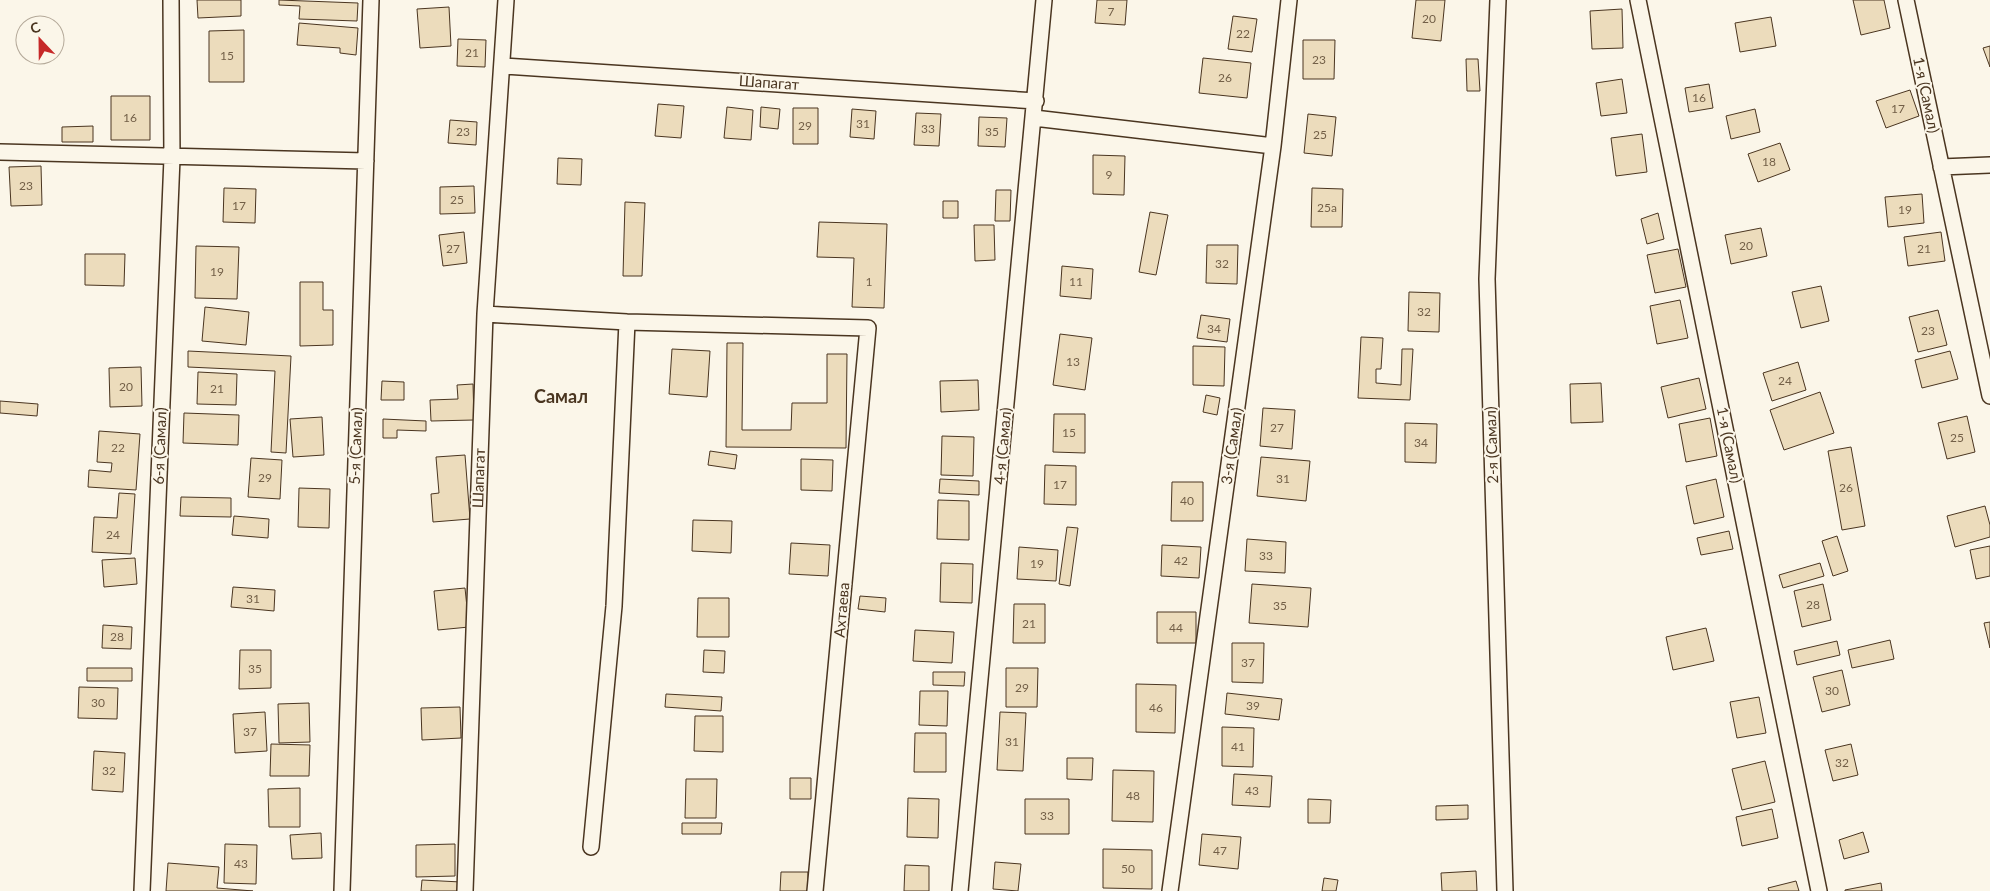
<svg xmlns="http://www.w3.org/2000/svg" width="1990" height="891" font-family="Lato,sans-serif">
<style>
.building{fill:#ecdcbc;stroke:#4a3520}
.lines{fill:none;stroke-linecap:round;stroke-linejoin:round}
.minor-casing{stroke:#4a3520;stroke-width:18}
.minor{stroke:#fbf6e9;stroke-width:15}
.labels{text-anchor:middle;stroke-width:4;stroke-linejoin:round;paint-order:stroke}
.number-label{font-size:12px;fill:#725f47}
.street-label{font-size:15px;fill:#4a3520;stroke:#fbf6e9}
.quarter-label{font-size:18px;font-weight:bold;fill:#4a3520;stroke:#fbf6e9}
</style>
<rect width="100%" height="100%" fill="#fbf6e9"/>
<!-- building -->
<path class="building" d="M197 0H241V16L198 18Z
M279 0 358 3 357 21 299 19 300 6 279 5Z
M1097 0H1127L1125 25 1095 23Z
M1416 0H1445L1441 41 1412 38Z
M1853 0H1884L1890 28 1861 35Z
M449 7 451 46 420 48 417 9Z
M1622 9 1623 48 1592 49 1590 11Z
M1233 16 1257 19 1252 52 1228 49Z
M1771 17 1776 46 1740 52 1735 23Z
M299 23 358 28 356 55 340 53V48L297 45Z
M244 30V82H209V31Z
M458 39 486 40 485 67 457 66Z
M1303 40H1335L1334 79H1303Z
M1990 46V67L1983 48Z
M1203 58 1251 63 1247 98 1199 93Z
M1466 59H1478L1480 91H1467Z
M1622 79 1627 113 1601 116 1596 83Z
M1709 84 1713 108 1689 112 1685 88Z
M1910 90 1919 116 1886 128 1876 101Z
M111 96H150V140H111Z
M658 104 684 106 681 138 655 136Z
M727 107 753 110 751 140 724 138Z
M761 107 780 109 778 129 760 127Z
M793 108H818V144H793Z
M852 109 876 111 874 139 850 137Z
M1755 109 1760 132 1731 139 1726 116Z
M916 113 941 114 939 146 914 145Z
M1308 114 1336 117 1332 156 1304 153Z
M979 117 1007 118 1005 147 978 146Z
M450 120 477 122 476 145 448 143Z
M93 126V142H62V127Z
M1642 134 1647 172 1616 176 1611 138Z
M1780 143 1790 170 1758 182 1748 154Z
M1093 155 1125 156 1124 195 1093 194Z
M558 158 582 159 581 185 557 184Z
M41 166 42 205 11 206 9 167Z
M474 186 475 213 440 214V187Z
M224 188 256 189 255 223 223 222Z
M1312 188 1343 189 1342 227H1311Z
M996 190H1011L1010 221H995Z
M1922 194 1924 223 1888 227 1885 197Z
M943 201H958V218H943Z
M625 202 645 203 642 276H623Z
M1150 212 1168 215 1156 275 1139 272Z
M1658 213 1664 239 1647 244 1641 219Z
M819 222 887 224 884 308 852 307 854 258 817 257Z
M974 225H994L995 260 975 261Z
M1761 228 1767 256 1731 264 1725 235Z
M464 232 467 263 443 266 439 235Z
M1941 232 1945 261 1908 266 1904 237Z
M1207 245H1238L1237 284 1206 283Z
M196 246 239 247 237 299 195 298Z
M1678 249 1686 287 1655 293 1647 255Z
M85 254H125L124 286 85 285Z
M1062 266 1093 269 1091 299 1060 296Z
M300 282H323V310H333V345L300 346Z
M1821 286 1829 321 1801 328 1792 292Z
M1409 292 1440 293 1439 332 1408 331Z
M1680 300 1688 338 1657 344 1650 306Z
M205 307 249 312 246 345 202 341Z
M1938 310 1947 345 1918 352 1909 317Z
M1201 315 1230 319 1227 342 1197 338Z
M1060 334 1092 338 1085 390 1053 385Z
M1361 337 1383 338 1381 369H1376V383L1401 385 1402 349H1413L1410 400 1358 398Z
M727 343H743L742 430H791L792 403H827V354H847L846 448 726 447Z
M1193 346 1225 347 1224 386 1193 385Z
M672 349 710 351 707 397 669 394Z
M188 351 291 356 286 453 271 452 275 371 188 367Z
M1950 351 1958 379 1922 388 1915 360Z
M1798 362 1806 390 1772 401 1763 373Z
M141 367 142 406 110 407 109 368Z
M198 372 237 374 236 405 197 404Z
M1699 378 1706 409 1668 418 1661 387Z
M978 380 979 410 941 412 940 381Z
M382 381 404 382V400H381Z
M1601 383 1603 422 1571 423 1570 384Z
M473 384 474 420 431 421 430 400 458 399 457 385Z
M1820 392 1834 433 1784 450 1770 410Z
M1206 395 1220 398 1217 415 1203 412Z
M0 401 38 404 37 416 0 413Z
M1263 408 1295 410 1292 449 1260 446Z
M184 413 239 415 238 445 183 443Z
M1054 414H1085V453L1053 452Z
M1967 416 1975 452 1947 459 1938 423Z
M322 417 324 455 293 457 290 419Z
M1710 418 1717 456 1686 462 1679 424Z
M383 419 426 421V431L397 430V438H383Z
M1405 423 1437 424 1436 463 1405 462Z
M99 431 140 434 136 490 88 487 89 470 111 472 112 463 97 462Z
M942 436 974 437 973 476 941 475Z
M1851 447 1865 526 1842 530 1828 451Z
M710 451 737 455 735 469 708 465Z
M465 455 470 519 433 522 431 494 439 493 436 457Z
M1261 457 1310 461 1306 501 1257 496Z
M251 458 282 460 280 499 248 497Z
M801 459 833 460 832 491 801 490Z
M1045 465 1076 466V505L1044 504Z
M940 479 979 481V495L939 493Z
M1716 479 1724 517 1694 524 1686 486Z
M1172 482H1203V521H1171Z
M299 488 330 489 329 528 298 527Z
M119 493 135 494 131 554 92 552 94 517 117 518Z
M181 497 231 498V517L180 516Z
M938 500 969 501V540L937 539Z
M1985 506 1990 525V537L1955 547 1947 516Z
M234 516 269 519 268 538 232 535Z
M693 520 732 521 731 553 692 551Z
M1067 527 1078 528 1070 586 1059 584Z
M1729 531 1733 549 1701 555 1697 538Z
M1837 536 1848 571 1833 576 1822 541Z
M1247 539 1286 542 1285 573 1245 571Z
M791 543 830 545 828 576 789 574Z
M1162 545 1201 547 1199 578 1161 576Z
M1990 546V576L1976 579 1970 550Z
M1019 547 1058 550 1056 581 1017 579Z
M135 558 137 584 104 587 102 560Z
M941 563 973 564 972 603 940 602Z
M1820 563 1824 576 1783 588 1779 575Z
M1252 584 1311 588 1308 627 1249 623Z
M1823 584 1831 620 1802 627 1794 591Z
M233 587 275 590 274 611 231 607Z
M465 588 469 627 438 630 434 591Z
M860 596 886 598 885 612 858 609Z
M698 598H729V637H697Z
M1014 604H1045V643H1013Z
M1157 612H1196V643H1157Z
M1990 622V648L1984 623Z
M103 625 132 627 131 649 102 648Z
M1706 628 1714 661 1673 670 1666 637Z
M915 630 954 632 952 663 913 661Z
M1890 640 1894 659 1852 668 1848 650Z
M1837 641 1840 655 1797 665 1794 651Z
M1232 643H1264L1263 683 1232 682Z
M240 650H271V688L239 689Z
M704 650 725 651 724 673 703 672Z
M87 668H132V681H87Z
M1006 668H1038L1037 707H1006Z
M1842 670 1850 705 1822 712 1813 677Z
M933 672H965L964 686 933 685Z
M1136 684 1176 685 1175 733 1136 732Z
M79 687 118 688 117 719 78 718Z
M920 691H948L947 726 919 725Z
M1227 693 1282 699 1279 720 1225 714Z
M666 694 722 697 721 711 665 707Z
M1759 697 1766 733 1737 738 1730 702Z
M309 703 310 742 279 743 278 704Z
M460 707 461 738 422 740 421 708Z
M265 712 267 751 235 753 233 714Z
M1000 712 1026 713 1023 771 997 770Z
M695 716H723V752L694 751Z
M1222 727 1254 728 1253 767 1222 766Z
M915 733H946V772H914Z
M271 744 310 745 309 776H270Z
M1851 744 1858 775 1833 781 1825 750Z
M94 751 125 753 123 792 92 790Z
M1067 758H1093L1092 780 1067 779Z
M1765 761 1775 802 1742 810 1732 769Z
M1113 770 1154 771 1153 822 1112 821Z
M1234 774 1272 776 1270 807 1232 805Z
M790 778H811V799H790Z
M686 779H717L716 818H685Z
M300 788V827H269L268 789Z
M908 798 939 799 938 838 907 837Z
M1025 799H1069V834H1025Z
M1308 799 1331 800 1330 823H1308Z
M1468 805V819L1436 820V806Z
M1772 809 1778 838 1742 846 1736 817Z
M682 823H722L721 834H682Z
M1863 832 1869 852 1844 859 1839 840Z
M321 833 322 858 292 859 290 835Z
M1202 834 1241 837 1238 869 1199 865Z
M225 844 257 845 256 884 224 883Z
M455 844V876L416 877V845Z
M1103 849 1152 850V889L1103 888Z
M995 862 1021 864 1018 891 993 889Z
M168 863 219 867 217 888 253 891H166Z
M905 865 929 866V891H904Z
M1476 871 1477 891H1442L1441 873Z
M781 872H808V891H780Z
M1324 878 1338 880 1336 891H1322Z
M422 880 461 882V891H421Z
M1796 881 1799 891H1769L1768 888Z
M1881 883 1882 891H1845V890Z"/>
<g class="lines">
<!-- minor casing -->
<g class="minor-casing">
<path id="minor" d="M1498 0 1487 279 1505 891
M1638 0 1819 891
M1906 0 1990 396
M503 66 1036 101
M1034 118 1273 146
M0 152 366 161
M1941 167 1990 165
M485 314 627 322 868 328 815 891
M591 847 614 606 627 322
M142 891 172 158 171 0
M342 891 371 0
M465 891 485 314 506 0
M960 891 1044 0
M1170 891 1273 146 1289 0"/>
</g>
<!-- minor -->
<use href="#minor" class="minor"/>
</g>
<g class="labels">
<!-- number labels -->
<g class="number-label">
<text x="1111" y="16">7</text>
<text x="1429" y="23">20</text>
<text x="1243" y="38">22</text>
<text x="472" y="57">21</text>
<text x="227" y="60">15</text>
<text x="1319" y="64">23</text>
<text x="1225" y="82">26</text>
<text x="1699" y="102">16</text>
<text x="1898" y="113">17</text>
<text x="130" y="122">16</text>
<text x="863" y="128">31</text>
<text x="805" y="130">29</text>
<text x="928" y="133">33</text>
<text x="463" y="136">23</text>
<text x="992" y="136">35</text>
<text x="1320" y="139">25</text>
<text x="1769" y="166">18</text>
<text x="1109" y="179">9</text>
<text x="26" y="190">23</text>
<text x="457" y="204">25</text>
<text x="239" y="210">17</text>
<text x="1327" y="212">25а</text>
<text x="1905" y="214">19</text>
<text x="1746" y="250">20</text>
<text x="453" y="253">27</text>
<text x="1924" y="253">21</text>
<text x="1222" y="268">32</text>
<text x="217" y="276">19</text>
<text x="869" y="286">1</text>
<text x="1076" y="286">11</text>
<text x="1424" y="316">32</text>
<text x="1214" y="333">34</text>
<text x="1928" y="335">23</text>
<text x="1073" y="366">13</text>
<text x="1785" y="385">24</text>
<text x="126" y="391">20</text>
<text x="217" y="393">21</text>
<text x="1277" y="432">27</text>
<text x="1069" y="437">15</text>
<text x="1957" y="442">25</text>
<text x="1421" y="447">34</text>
<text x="118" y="452">22</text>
<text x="265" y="482">29</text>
<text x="1283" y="483">31</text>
<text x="1060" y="489">17</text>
<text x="1846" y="492">26</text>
<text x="1187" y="505">40</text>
<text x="113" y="539">24</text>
<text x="1266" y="560">33</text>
<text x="1181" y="565">42</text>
<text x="1037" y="568">19</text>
<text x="253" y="603">31</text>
<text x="1813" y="609">28</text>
<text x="1280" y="610">35</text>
<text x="1029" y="628">21</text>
<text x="1176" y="632">44</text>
<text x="117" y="641">28</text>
<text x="1248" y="667">37</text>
<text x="255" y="673">35</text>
<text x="1022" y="692">29</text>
<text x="1832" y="695">30</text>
<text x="98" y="707">30</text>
<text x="1253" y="710">39</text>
<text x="1156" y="712">46</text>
<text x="250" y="736">37</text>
<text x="1012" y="746">31</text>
<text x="1238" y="751">41</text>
<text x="1842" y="767">32</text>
<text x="109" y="775">32</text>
<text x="1252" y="795">43</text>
<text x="1133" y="800">48</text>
<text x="1047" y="820">33</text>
<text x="1220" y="855">47</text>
<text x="241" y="868">43</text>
<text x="1128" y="873">50</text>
</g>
<!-- street labels -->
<g class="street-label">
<text transform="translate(769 83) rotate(4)" y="5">Шапагат</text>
<text transform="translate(1926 95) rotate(78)" y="5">1-я (Самал)</text>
<text transform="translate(1492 445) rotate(-92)" y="5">2-я (Самал)</text>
<text transform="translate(1729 445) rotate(79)" y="5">1-я (Самал)</text>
<text transform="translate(160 446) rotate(-88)" y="5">6-я (Самал)</text>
<text transform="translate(356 446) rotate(-88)" y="5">5-я (Самал)</text>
<text transform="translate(1003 446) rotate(-85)" y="5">4-я (Самал)</text>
<text transform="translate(1232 446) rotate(-82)" y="5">3-я (Самал)</text>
<text transform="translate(479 478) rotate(-88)" y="5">Шапагат</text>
<text transform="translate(842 610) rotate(-85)" y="5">Ахтаева</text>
</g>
<!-- quarter labels -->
<g class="quarter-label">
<text x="561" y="403">Самал</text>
</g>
</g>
<!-- north arrow -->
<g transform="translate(40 40) rotate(338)"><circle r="24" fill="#fbf6e9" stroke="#b4a999"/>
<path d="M0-4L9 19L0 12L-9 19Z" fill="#c62828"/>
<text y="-8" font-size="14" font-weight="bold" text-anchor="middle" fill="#4a3520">С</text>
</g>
</svg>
